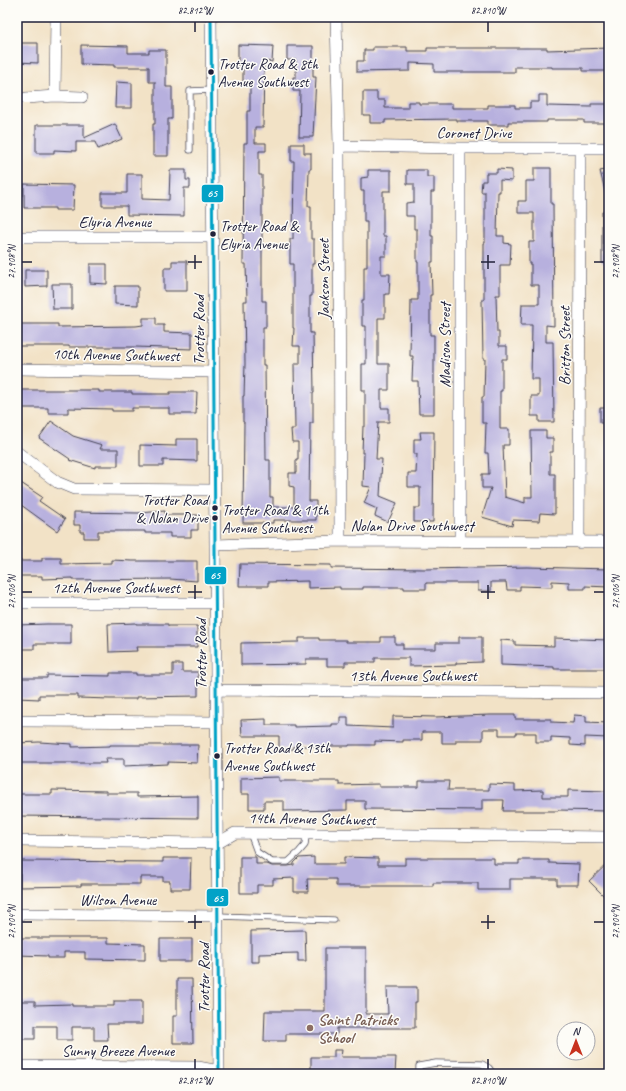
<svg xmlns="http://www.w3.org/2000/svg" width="626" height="1091" font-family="Caveat,sans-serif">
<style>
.building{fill:#b7b0de}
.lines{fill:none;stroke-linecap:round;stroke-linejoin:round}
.service-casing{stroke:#413f50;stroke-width:7}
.minor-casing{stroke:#413f50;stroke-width:12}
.service{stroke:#fff;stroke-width:5.5}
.minor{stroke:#fff;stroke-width:11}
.bus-1-casing{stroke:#fdfcf7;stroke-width:6}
.bus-1{stroke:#02a2c7;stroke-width:3}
.ticks{fill:none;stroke:#22223b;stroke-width:1.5}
.bus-dot{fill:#22223b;stroke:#fdfcf7;stroke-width:1.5}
.education-dot{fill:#8d6e63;stroke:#fdfcf7;stroke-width:1.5}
.labels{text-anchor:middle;stroke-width:3;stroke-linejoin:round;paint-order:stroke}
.bus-label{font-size:15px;fill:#22223b;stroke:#fdfcf7;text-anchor:start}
.street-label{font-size:16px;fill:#22223b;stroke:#fdfcf7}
.education-label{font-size:16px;font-weight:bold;fill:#785e54;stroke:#fdfcf7;text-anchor:start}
.line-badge{stroke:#fdfcf7;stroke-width:1.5}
.badge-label{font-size:11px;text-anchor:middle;font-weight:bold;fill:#fff}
.neatline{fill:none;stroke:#22223b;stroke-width:1.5}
.ticks-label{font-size:10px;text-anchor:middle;fill:#22223b}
</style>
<rect width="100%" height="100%" fill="#fdfcf7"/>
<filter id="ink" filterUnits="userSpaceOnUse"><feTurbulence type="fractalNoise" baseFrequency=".025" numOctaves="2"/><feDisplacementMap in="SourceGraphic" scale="8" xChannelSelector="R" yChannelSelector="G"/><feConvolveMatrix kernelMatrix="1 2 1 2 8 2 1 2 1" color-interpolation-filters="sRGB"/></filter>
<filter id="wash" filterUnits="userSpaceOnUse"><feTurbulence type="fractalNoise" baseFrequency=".012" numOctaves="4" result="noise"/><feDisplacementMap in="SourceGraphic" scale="16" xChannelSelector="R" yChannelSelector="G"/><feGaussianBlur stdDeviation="0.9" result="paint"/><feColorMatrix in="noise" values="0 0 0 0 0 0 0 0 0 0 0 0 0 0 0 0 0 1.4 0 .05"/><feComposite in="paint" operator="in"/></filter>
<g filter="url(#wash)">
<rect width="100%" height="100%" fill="#f2e2c6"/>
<g id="blocks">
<!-- building -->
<path class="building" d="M17 43H38V63L17 62Z
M81 45 128 46V53H149V50H166V87H172V119H168V156H153V124H155V82H149V67H114V65L81 64Z
M238 45 273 46 272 62 264 61 263 127H255V143H266V151H259V175H262V301H266V327H263V365H265L266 460H270V497H273V507H294V487L289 486V473H296V460H298V442H292L291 429H295L294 364H300V346H293L294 328H293V264H290V239H293L294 161H291V144H304V153H311V169H309L308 206H311V239H314V264H312V296H310V333H313L314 392H313V423H310L309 501H316V520H273V523H243L244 422H243V396H244L245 364 244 301H247L246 264H243L244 143H247V111H250V83H243V69H238Z
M287 46H313V77H316L313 137H299L300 91H293V77H296V60H287Z
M373 47H407V51H427V48H547V50L609 48V71H583V68H552V67H515V72H434V64L410 63V71L357 72V61H364V50H373Z
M116 82 132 83V108H115Z
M363 92H377V100H385V108H408V102H419V104H452V108H488V105H515V108H530V102H539V95H547V106L591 107V104H609V123H584V120H547V122H508V125H488V121H457V119L385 120V123H370V115H363Z
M115 124 122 139 98 149 95 142H76V151L54 150V153H36V125H84V138Z
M534 168H551V204H553L554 326 546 325V342H553L554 422H539V416H531V396H539V379H531L532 325H521L522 304H539V285H531V264H529V242H534V213H518V201H526V181H534Z
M497 169 512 170V181L500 180V192H498L497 236H504V243L511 244 510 265H500V295H496L497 332H499V346H507V359H502V391H500V429H509V445H503L505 497 525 503V497H532L531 431H546V438H553V452H550V474H555V514L540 513 539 521 513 520 512 526 482 517 491 488H482V474H489L488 453H485L486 423H482V397H484L485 359H483L482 300H484V243H485V192H481L482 181H486V173H497Z
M609 169V194L606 195 600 171Z
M170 170H186V180H190V188H184V216L127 215V206H102V193H127V174H142V199L169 200Z
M368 170H391V191H383V236H386V256H381V274H390L389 294H385V318H378V364H389V390H381V408H389V422H378L376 459H382L380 496 397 503 388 522 375 516 377 509 364 503 371 487 363 486 364 453H362L363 426H365V390H362V364H366V326H362V300H364V267H367V222H364V191H361V178L368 177Z
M407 170H427V177H434V192H431V236H433V262H431L432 295H430V335H434V414H419L418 381H412L413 356H410L411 300H418V262H417V229H414V216H406V203L414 202V184H407Z
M24 184 74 185 73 210H55V208H24Z
M602 212H609V263H602Z
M172 261H187V291H164V268H172Z
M90 264H107V284L90 283Z
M25 270H47V286L25 287Z
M52 284H72V309H53Z
M115 286H138V305L115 304Z
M143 318H156V325H164V332L192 333V349L136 347H69V346H17V324H58V327L136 326 143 325Z
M17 390H99V392H132V394H170V392H197L196 414H169V408H132V411H112V409L68 408V413H48V408H17Z
M600 408H609V423H600Z
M51 421 73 436 102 445 100 449H118V466H95V468L69 460 70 459 39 438Z
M420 432H434L433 522H414V508H420V487H408V473H416L417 454H414V439H421Z
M176 439H197V461L163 460V466H140V445L176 446Z
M21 483 42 497 39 501 65 519 57 531 17 502V489Z
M165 511V515H198V530H191V537H170V533H145V531H98V538H84V532H80V525H74V512L138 513Z
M42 558H61V564L112 563V560L132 561H197V581L170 579 73 580V578L42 579V576H17V561H42Z
M240 564 331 565V568L426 569 527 567 609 569V587L585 586V589H569V582L552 581V587L520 586V590H507L506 582H491V591H478V583H426V589H404V587H363V589H340V587L308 588V581L268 582V586H239Z
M136 623V624H168V626H197V647H136L137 651 109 652 108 624Z
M47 624H71V644H34V649H21L20 641H17V625Z
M381 637H395V644H403V649H436V643H459V637H482V662L456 663V665L409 666V658H375V662H345V666H327V659H306V664L241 665V643L299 642V638H319V640H346V642H381Z
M554 638 609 640V669H554V667L501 665V640L515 641V645L554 646Z
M173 664H182V672H198V696L136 697V699H110L78 698V695H39V699L17 698V678H47V675L110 676V673H136V675H173Z
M490 715H515V719H551V722L573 723 574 715 586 716V722L609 723V738L585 737V746L570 745V738L551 737V742H536V733H516V735H499V729H483V740H456V743H442V732H422V740H403V742L375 741V745H349V746H294V749H279V736H242L241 720 266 719V725H294V727L332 726V724H340V717H348V726L393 728V716L435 717Z
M39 742 72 744V747L110 746V745H198L197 763 168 762V764L124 766V759H105L106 763H17V743Z
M279 777V781H339V785L379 784V787H419V781H449L448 790H489V784L515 785V791L543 790V797H568V790L609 791V811L558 810V811H503L504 800H482V810L365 809V801H347V810L284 811V801H264V809H249V794H241V778Z
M52 790 106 791V793H137V797L198 796V818L17 816V794H52Z
M240 857H256V864H267L272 866H288L294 865V863L299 858 314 857V864H344V857L378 858V865H405V858H494V864H519V860H549V863L579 864 578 885H557V879H510V890H478V883H433V886H336V879H307L308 892H294V878L273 879V885H257V893H240Z
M163 858H191L190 889H170V881H163V877H140V884H81V886L20 887V861L163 862Z
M609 862V901L589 881Z
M305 930 306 961H298V953L259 954V962H251V931Z
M17 938H108V943L145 944V960L85 959V952H64V958H48V956L17 955Z
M160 939H192V961H160Z
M325 948H366V1014H388L387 987H417V1002H415V1028H337V1034H286V1041H264L265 1011H325Z
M177 979H192L193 1043H173V1016H177Z
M17 1001H35V1005L72 1004V1006H114V1001H142V1024H107L108 1040H94V1027H72V1040H57V1026H35V1039H20V1024H17Z
M334 1050H342L341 1057H396L395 1074H311V1057H334Z"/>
</g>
</g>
<g filter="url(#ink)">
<use href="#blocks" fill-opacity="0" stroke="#413f50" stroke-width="1"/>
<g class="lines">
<!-- service casing -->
<g class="service-casing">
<path id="service" d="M190 150V91L212 90
M250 833 257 852 272 862H288L299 852 305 845 306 834
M218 916 334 920
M419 1074V1066L436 1063 482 1064 489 1068 493 1074"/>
</g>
<!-- minor casing -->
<g class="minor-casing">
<path id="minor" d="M211 17 219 1074
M336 17 339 146 340 541
M55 96 56 17
M26 98 55 96 82 97
M339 146 460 148H609
M460 148V541
M17 237H213
M17 369 214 372
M17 452 57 482 74 489 215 490
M579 543 580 148
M215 545 340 541 609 542
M17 603H216
M216 690 609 693
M17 721 217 722
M17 841 218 843 235 833 609 837
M17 914 218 916
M17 1066 198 1067 219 1071"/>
</g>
<!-- service -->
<use href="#service" class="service"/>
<!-- minor -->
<use href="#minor" class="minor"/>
<!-- bus-1 casing -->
<g class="bus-1-casing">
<path id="bus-1" d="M211 17 219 1074"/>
</g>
<!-- bus-1 -->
<use href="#bus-1" class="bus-1"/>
</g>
</g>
<!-- ticks -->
<path class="ticks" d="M195 22V32M488 22V32M195 255V269M488 255V269M22 262H32M188 262H202M481 262H495M594 262H604M195 585V599M488 585V599M22 592H32M188 592H202M481 592H495M594 592H604M195 915V929M488 915V929M22 922H32M188 922H202M481 922H495M594 922H604M195 1059V1069M488 1059V1069"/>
<!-- markers -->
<g class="bus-dot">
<circle cx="211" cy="72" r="3.5"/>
<circle cx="213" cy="234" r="3.5"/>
<circle cx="215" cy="508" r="3.5"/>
<circle cx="215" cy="518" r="3.5"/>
<circle cx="217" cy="756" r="3.5"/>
</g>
<circle class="education-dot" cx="310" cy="1028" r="4"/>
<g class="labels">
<!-- bus labels -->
<g class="bus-label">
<text x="218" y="69">Trotter Road &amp; 8th<tspan x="218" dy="18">Avenue Southwest</tspan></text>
<text x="220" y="231">Trotter Road &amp;<tspan x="220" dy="18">Elyria Avenue</tspan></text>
<text x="208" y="505" text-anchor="end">Trotter Road<tspan x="208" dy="18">&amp; Nolan Drive</tspan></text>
<text x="222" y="515">Trotter Road &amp; 11th<tspan x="222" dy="18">Avenue Southwest</tspan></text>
<text x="224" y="753">Trotter Road &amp; 13th<tspan x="224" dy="18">Avenue Southwest</tspan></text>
</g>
<!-- street labels -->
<g class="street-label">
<text x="474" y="138">Coronet Drive</text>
<text x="115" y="227">Elyria Avenue</text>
<text transform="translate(323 279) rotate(-90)" y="6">Jackson Street</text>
<text transform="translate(198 330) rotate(-90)" y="6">Trotter Road</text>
<text transform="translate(444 345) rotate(-90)" y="6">Madison Street</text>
<text transform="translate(564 346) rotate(-90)" y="6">Britton Street</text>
<text transform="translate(116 354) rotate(1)" y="6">10th Avenue Southwest</text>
<text x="412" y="531">Nolan Drive Southwest</text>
<text x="116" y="593">12th Avenue Southwest</text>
<text transform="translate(200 654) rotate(-90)" y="6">Trotter Road</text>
<text x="413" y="681">13th Avenue Southwest</text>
<text transform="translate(312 818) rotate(1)" y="6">14th Avenue Southwest</text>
<text x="118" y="905">Wilson Avenue</text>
<text transform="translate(203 978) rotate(-90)" y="6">Trotter Road</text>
<text x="118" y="1056">Sunny Breeze Avenue</text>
</g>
<!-- education labels -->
<g class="education-label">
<text x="318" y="1025">Saint Patricks<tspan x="318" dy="18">School</tspan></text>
</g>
</g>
<g class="line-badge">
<rect x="201" y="184" width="23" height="19" rx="4" fill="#02a2c7"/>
<rect x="204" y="566" width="23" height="19" rx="4" fill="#02a2c7"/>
<rect x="206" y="888" width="23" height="19" rx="4" fill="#02a2c7"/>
</g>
<g class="badge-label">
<text x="212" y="197">65</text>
<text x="215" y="579">65</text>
<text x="218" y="902">65</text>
</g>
<!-- margin -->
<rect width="626" height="1091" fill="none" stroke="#fdfcf7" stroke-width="44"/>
<!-- north arrow -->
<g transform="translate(576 1041)"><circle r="19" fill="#fdfcf7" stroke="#a5a5ac"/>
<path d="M0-3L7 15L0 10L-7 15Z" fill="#c8321e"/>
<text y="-6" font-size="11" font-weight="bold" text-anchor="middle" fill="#22223b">N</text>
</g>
<rect x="22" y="22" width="582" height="1047" class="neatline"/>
<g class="ticks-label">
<text x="195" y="14">82.812°W</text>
<text x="488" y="14">82.810°W</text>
<text transform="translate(11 262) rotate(-90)" y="4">27.908°N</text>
<text transform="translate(615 262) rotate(-90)" y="4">27.908°N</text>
<text transform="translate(11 592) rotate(-90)" y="4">27.906°N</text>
<text transform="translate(615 592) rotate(-90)" y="4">27.906°N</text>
<text transform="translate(11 922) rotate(-90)" y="4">27.904°N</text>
<text transform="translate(615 922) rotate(-90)" y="4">27.904°N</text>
<text x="195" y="1084">82.812°W</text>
<text x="488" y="1084">82.810°W</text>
</g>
</svg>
